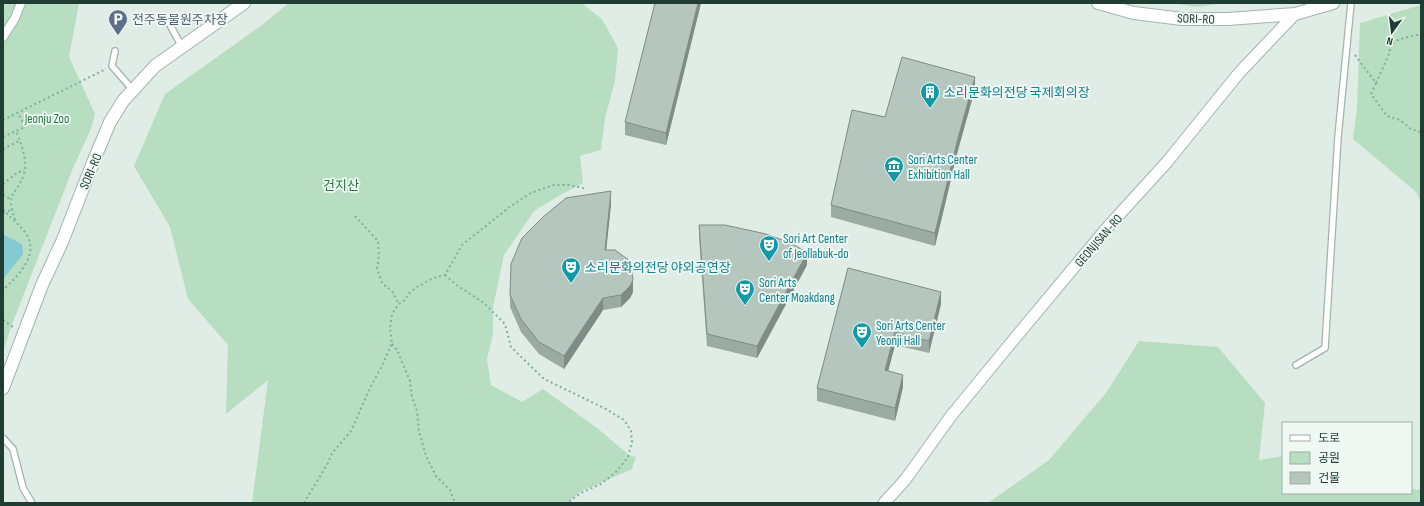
<svg xmlns="http://www.w3.org/2000/svg" width="1424" height="506" font-family="'Sofia Sans Condensed','Noto Sans KR',sans-serif">
<style>
.green{fill:#b7dec0}
.water{fill:#84cad4}
.lines{fill:none;stroke-linecap:round;stroke-linejoin:round}
.service-casing{stroke:#a3b4ad;stroke-width:8}
.pedestrian-casing{stroke:#a3b4ad;stroke-width:10}
.minor-casing{stroke:#a3b4ad;stroke-width:13}
.tertiary-casing{stroke:#a3b4ad;stroke-width:14}
.path{stroke:#7eb19f;stroke-width:2;stroke-dasharray:2 3;stroke-linecap:butt}
.service{stroke:#fff;stroke-width:5.5}
.pedestrian{stroke:#fff;stroke-width:8}
.minor{stroke:#fff;stroke-width:11}
.tertiary{stroke:#fff;stroke-width:12}
.wall{fill:#9caaa4}
.shaded-wall{fill:#7f8b86}
.building{fill:#b5c6bf;stroke:#7f8b86}
.labels{text-anchor:middle;stroke-width:3.5;stroke-linejoin:round;paint-order:stroke}
.street-label{font-size:13px;fill:#203d34;stroke:#f0f8f4}
.service-label{font-size:13px;fill:#4e5e75;stroke:#f0f8f4;text-anchor:start}
.culture-label{font-size:13px;fill:#0d838f;stroke:#f0f8f4;text-anchor:start}
.park-label{font-size:13px;fill:#287543;stroke:#f0f8f4}
</style>
<rect width="100%" height="100%" fill="#e0ece6"/>
<!-- green -->
<path class="green" d="M3 3H79L69 57 95 114 91 129 73 168 11 327 3 352Z
M289 3H581L602 19 618 48 615 81 605 118 601 150 580 156 583 183 560 195 534 211 504 255 493 307V334L487 359 491 385 522 402 543 389 597 428 629 455 636 457 632 469 580 492 567 503H252L268 380 226 414 228 345 188 299 170 227 134 166 165 94 262 25Z
M1171 3H1225L1197 7Z
M1421 5V203L1416 192 1353 139 1357 108 1360 23Z
M1139 341 1218 347 1265 403 1259 460 1283 456V493H1411V488L1417 490 1421 488V503H988L1049 460 1106 393Z"/>
<!-- water -->
<path class="water" d="M3 233 6 236 22 244 23 254 3 279Z"/>
<g class="lines">
<!-- service casing -->
<g class="service-casing">
<path id="service" d="M169 23 182 47
M115 51 112 66 133 90
M1296 365 1325 348 1338 137 1351 3
M3 438 13 449 23 488 32 503"/>
</g>
<!-- pedestrian casing -->
<g class="pedestrian-casing">
<path id="pedestrian" d="M3 37 15 18 21 3"/>
</g>
<!-- minor casing -->
<g class="minor-casing">
<path id="minor" d="M884 503 905 480 951 416 1015 338 1106 229 1167 162 1239 73 1295 14"/>
</g>
<!-- tertiary casing -->
<g class="tertiary-casing">
<path id="tertiary" d="M1098 3 1134 13 1182 19H1228L1295 14 1333 3
M3 388 42 285 62 242 94 160 110 122 123 101 155 66 244 3"/>
</g>
<!-- path -->
<path class="path" d="M1355 55 1376 83 1371 94 1387 116 1400 120 1411 129 1421 132
M1376 83 1390 52 1389 45 1400 39 1421 34
M3 120 104 70
M3 137 25 127 18 113
M3 149 19 141
M3 152V166
M3 184 17 173 24 170
M3 195 10 199
M3 209C11 219 22 226 28 237 38 257 16 278 3 290
M3 212 12 210
M355 216 378 241 379 255 377 269 382 283 392 291 399 304
M15 220C5 190 16 197 24 174 28 161 21 143 16 131
M445 275 458 286 484 303 505 324 511 347 544 379 606 409 624 420 631 431 632 442 628 457 617 471 601 484 581 493 567 503
M3 320 13 327
M392 344 397 350 410 381 412 397 417 411 419 431 426 456 436 476 450 490 455 503
M304 503 328 463 332 453 351 431 370 388 382 366 392 343 390 328 392 314 399 304 405 300 408 294 417 287 433 278 445 275 462 245 511 206 531 193 554 185H569L587 189"/>
<!-- service -->
<use href="#service" class="service"/>
<!-- pedestrian -->
<use href="#pedestrian" class="pedestrian"/>
<!-- minor -->
<use href="#minor" class="minor"/>
<!-- tertiary -->
<use href="#tertiary" class="tertiary"/>
</g>
<!-- wall -->
<path class="wall" d="M701 3 666 145 625 135V122Z
M975 89 958 150 935 246 831 217V205Z
M611 204 606 250 633 292 630 298 621 307 603 310 564 369 539 354 521 332 510 307V295Z
M699 225 807 265 757 358 707 346 699 237Z
M848 268 941 304 929 353 895 345 888 371 903 387 895 421 817 401V388Z"/>
<!-- shaded-wall -->
<path class="shaded-wall" d="M698 3H701L666 145V133Z
M975 77V89L958 150 935 246V233L958 138Z
M611 191V204L605 262V250Z
M807 253V265L757 358V346Z
M633 280V292L630 298 621 307V295Z
M941 292V304L929 353V341Z
M603 298V310L564 369V356Z
M895 332V345L885 383V370Z
M903 375V387L895 421V408Z"/>
<!-- building -->
<path class="building" d="M655 3H698L666 133 625 122Z
M902 57 975 77 958 138 935 233 831 205 852 110 885 117Z
M611 191 605 250H615L630 261 633 280 630 286 621 295 603 298 564 356 539 342 521 319 510 295 511 264 522 238 543 217 566 198Z
M699 225H725L766 234 793 244 807 253 757 346 707 334Z
M848 268 941 292 929 341 895 332 885 370 903 375 895 408 817 388Z"/>
<!-- icons -->
<defs>
<g id="parking-pin" transform="scale(1)"><path d="M0 17L-7.5 6A9.5 9.5 0 1 1 7.5 6Z" fill="#5c6f8a" stroke="#f0f8f4"/><path d="M-3.5-5.5H1a3.5 3.5 0 0 1 0 7H-1V5.5H-3.5ZM-1-3.4V-.6H.8a1.4 1.4 0 0 0 0-2.8Z" fill="#fff"/></g>
<g id="building-pin" transform="scale(1)"><path d="M0 17L-7.5 6A9.5 9.5 0 1 1 7.5 6Z" fill="#0f9aa8" stroke="#f0f8f4"/><path d="M-4-6H4V6H1V3H-1V6H-4ZM-2.5-4.3h1.7v1.8h-1.7ZM.8-4.3h1.7v1.8H.8ZM-2.5-1h1.7V.8h-1.7ZM.8-1h1.7V.8H.8Z" fill="#fff"/></g>
<g id="museum-pin" transform="scale(1)"><path d="M0 17L-7.5 6A9.5 9.5 0 1 1 7.5 6Z" fill="#0f9aa8" stroke="#f0f8f4"/><path d="M0-6L6-3V-2H-6V-3ZM-5-1h2V3h-2ZM-1-1h2V3h-2ZM3-1h2V3H3ZM-6 4H6V6H-6Z" fill="#fff"/></g>
<g id="theatre-pin" transform="scale(1)"><path d="M0 17L-7.5 6A9.5 9.5 0 1 1 7.5 6Z" fill="#0f9aa8" stroke="#f0f8f4"/><path d="M-5-5.5Q0-4 5-5.5V0Q5 5 0 6Q-5 5-5 0ZM-3.3-2.5H-1v1.5H-3.3ZM1-2.5H3.3v1.5H1ZM-2.8 1Q0 5.5 2.8 1Z" fill="#fff"/></g>
</defs>
<g fill-rule="evenodd">
<use href="#parking-pin" x="118" y="19"/>
<use href="#building-pin" x="930" y="92"/>
<use href="#museum-pin" x="894" y="166"/>
<use href="#theatre-pin" x="769" y="245"/>
<use href="#theatre-pin" x="571" y="267"/>
<use href="#theatre-pin" x="745" y="289"/>
<use href="#theatre-pin" x="862" y="332"/>
</g>
<g class="labels">
<!-- street labels -->
<g class="street-label">
<text transform="translate(1196 18) rotate(2)" y="5">SORI-RO</text>
<text transform="translate(90 171) rotate(-67)" y="5">SORI-RO</text>
<text transform="translate(1098 240) rotate(-49)" y="5">GEONJISAN-RO</text>
</g>
<!-- service labels -->
<g class="service-label">
<text x="132" y="24">전주동물원주차장</text>
</g>
<!-- culture labels -->
<g class="culture-label">
<text x="944" y="97">소리문화의전당 국제회의장</text>
<text x="908" y="164">Sori Arts Center<tspan x="908" dy="15">Exhibition Hall</tspan></text>
<text x="783" y="243">Sori Art Center<tspan x="783" dy="15">of Jeollabuk-do</tspan></text>
<text x="585" y="272">소리문화의전당 야외공연장</text>
<text x="759" y="287">Sori Arts<tspan x="759" dy="15">Center Moakdang</tspan></text>
<text x="876" y="330">Sori Arts Center<tspan x="876" dy="15">Yeonji Hall</tspan></text>
</g>
<!-- park labels -->
<g class="park-label">
<text x="47" y="123">Jeonju Zoo</text>
<text x="341" y="190">건지산</text>
</g>
</g>
<!-- border -->
<rect width="1424" height="506" fill="none" stroke="#203d34" stroke-width="8"/>
<!-- legend -->
<rect x="1282" y="422" width="130" height="72" fill="#f0f8f4" stroke="#9dada7"/>
<rect x="1290" y="435" width="20" height="6" fill="#ffffff" stroke="#9dada7"/>
<text x="1318" y="442" font-size="12" fill="#203d34">도로</text>
<rect x="1290" y="452" width="20" height="12" fill="#b7dec0" stroke="#9dada7"/>
<text x="1318" y="462" font-size="12" fill="#203d34">공원</text>
<rect x="1290" y="472" width="20" height="12" fill="#b5c6bf" stroke="#9dada7"/>
<text x="1318" y="482" font-size="12" fill="#203d34">건물</text>
<!-- north arrow -->
<g transform="translate(1392 32) rotate(194)" stroke="#f0f8f4" stroke-width="3" paint-order="stroke">
<path d="M0-3L7 15L0 10L-7 15Z" fill="#203d34"/>
<text y="-6" font-size="11" font-weight="bold" text-anchor="middle" fill="#203d34">N</text>
</g>
</svg>
